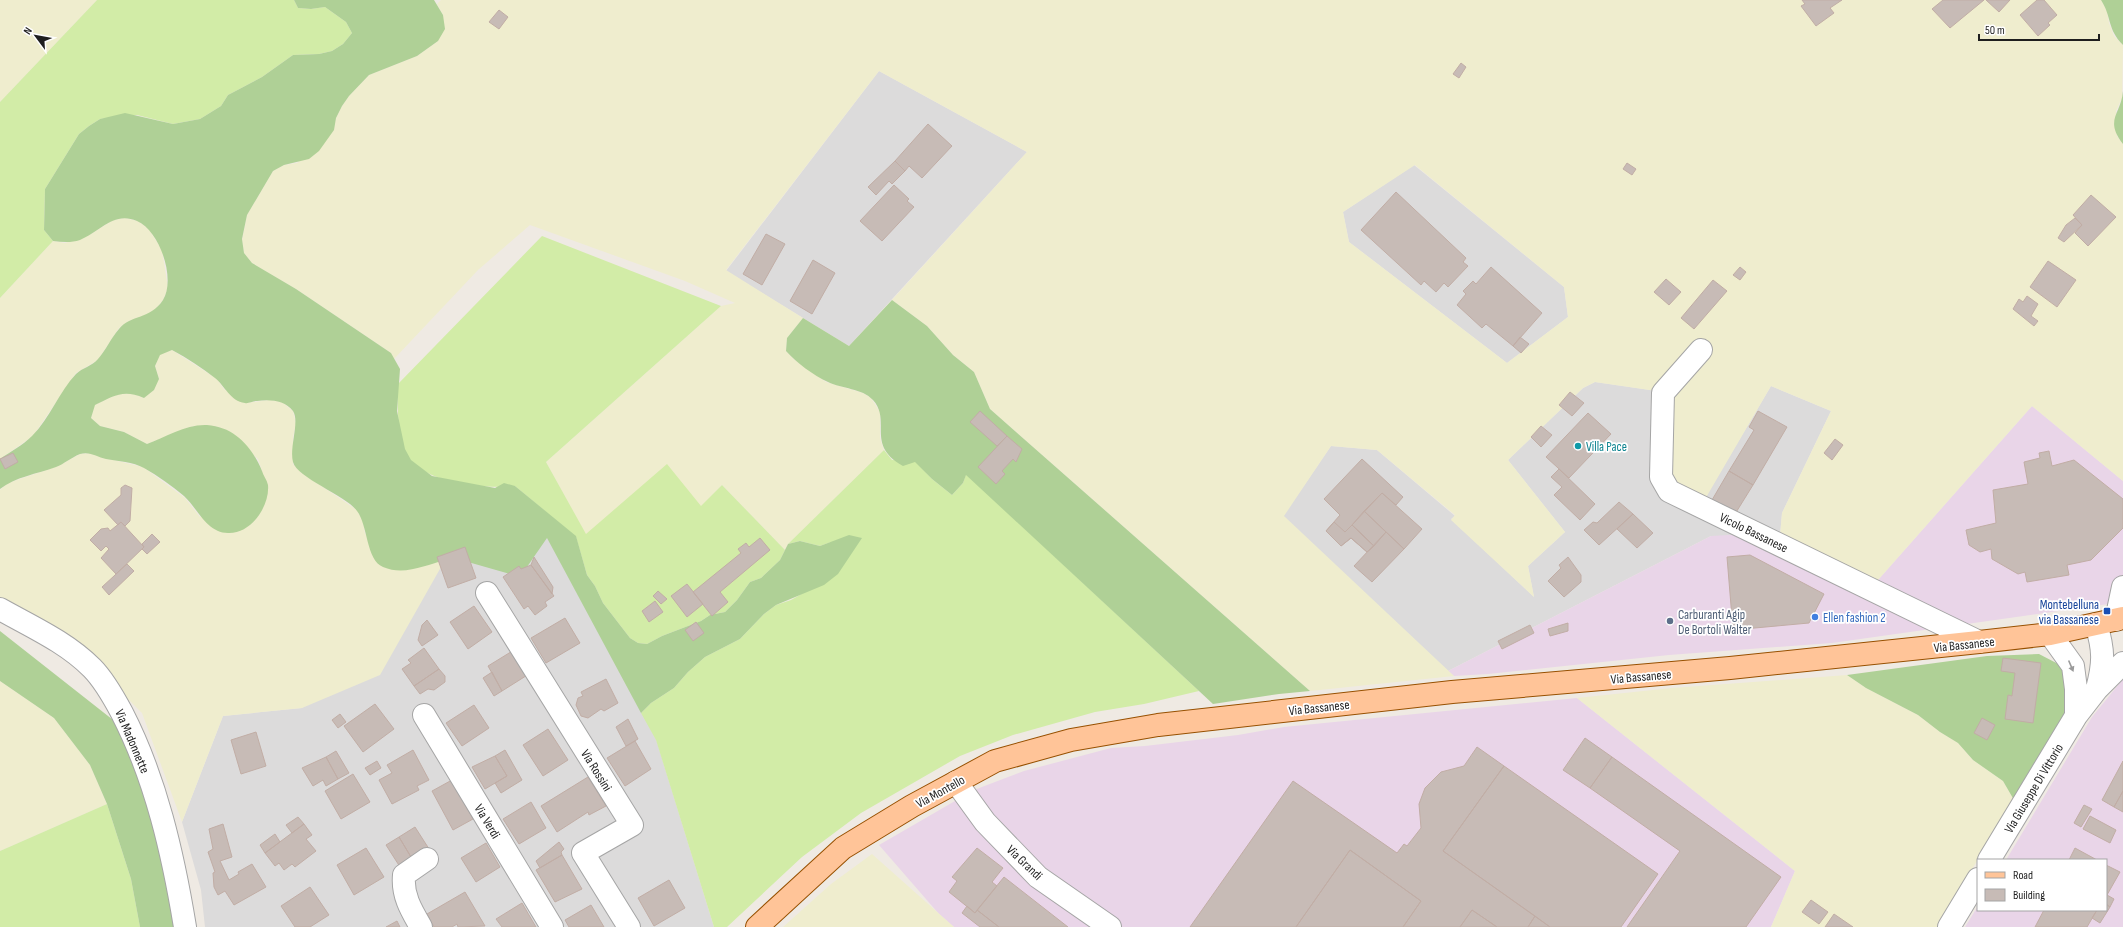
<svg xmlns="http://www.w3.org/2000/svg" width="2123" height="927" font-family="'Sofia Sans Condensed',sans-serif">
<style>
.residential{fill:#dcdbdb}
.industrial{fill:#e9d5e8}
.farmland{fill:#efedce;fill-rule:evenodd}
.grass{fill:#d2eca7}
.forest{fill:#afd096}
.building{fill:#c7bbb6;stroke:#c1ada5}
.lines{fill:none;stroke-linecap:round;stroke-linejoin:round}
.minor-casing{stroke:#a5a5a5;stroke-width:24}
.major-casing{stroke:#975000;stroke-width:24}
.minor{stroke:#fff;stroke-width:22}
.major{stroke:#ffc498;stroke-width:22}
.oneway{fill:#9a9a9a}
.culture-dot{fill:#0f9aa8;stroke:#fff;stroke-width:1.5}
.transit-dot{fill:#1a4fb4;stroke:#fff;stroke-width:1.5}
.shop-dot{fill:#3f7fe0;stroke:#fff;stroke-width:1.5}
.service-dot{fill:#5c6f8a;stroke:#fff;stroke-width:1.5}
.labels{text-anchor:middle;stroke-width:3.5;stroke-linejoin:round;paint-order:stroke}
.culture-label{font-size:13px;fill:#0d838f;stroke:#fff;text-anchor:start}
.street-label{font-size:13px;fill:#1e1e1e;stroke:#fff}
.transit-label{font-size:13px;fill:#164399;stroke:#fff;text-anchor:end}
.service-label{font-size:13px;fill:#4e5e75;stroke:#fff;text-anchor:start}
.shop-label{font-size:13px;fill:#366cbe;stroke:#fff;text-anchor:start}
</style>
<rect width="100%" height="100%" fill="#efeae3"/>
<!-- residential -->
<path class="residential" d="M879 71 1027 152 849 346 726 271Z
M1414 165 1564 287 1568 317 1507 363 1349 242 1343 212Z
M1595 382 1671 393 1703 501 1771 386 1831 411 1782 513 1780 536H1711L1448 671 1283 516 1331 446 1377 450 1455 516 1451 519 1534 597 1528 566 1565 532 1508 460 1583 388Z
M547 537 656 739 714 927H205L201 890 182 822 223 716 302 708 447 556Z"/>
<!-- industrial -->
<path class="industrial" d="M2032 406 2123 481V602L1832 643 1669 655 1488 674 1454 676 1448 671 1711 536 1763 533 1780 536 1878 580Z
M2123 679V927H1965L1978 906V910H2106V860H2006L2092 717Z
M1577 698 1795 871 1771 927H954L939 914 879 845 974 790 1024 771 1111 748 1145 746 1238 735 1284 727Z"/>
<!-- farmland -->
<path class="farmland" d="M0 0H97L0 102Z
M441 0H2101L2107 10 2109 23 2114 36 2123 45 2122 98 2116 111 2117 136 2123 144V481L2032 406 1878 580 1780 536 1782 513 1831 411 1771 386 1704 501 1671 485 1670 393 1595 382 1583 388 1508 460 1565 532 1528 566 1534 597 1451 520 1455 515 1377 450 1331 446 1284 516 1454 676 1310 691 990 409 974 372 953 355 927 326 892 300 1027 152 879 71 726 270 803 318 787 338 786 351 795 360 826 382 863 393 871 398 880 412V438L884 450 788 544 785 550 722 485 701 507 667 465 586 535 546 462 721 306 735 303 685 281 530 225 478 270 394 359 391 353 296 289 263 270 252 263 244 253 242 240 247 215 273 171 284 165 297 163 333 130 336 118 342 106 349 96 369 75 417 56 438 41 443 15 437 4ZM1415 165 1564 287 1568 317 1507 363 1349 242 1343 212Z
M125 218 138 221 149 229 162 250 168 288 163 300 154 311 142 318 129 321 119 328 98 360 76 373 33 436 0 459V298L53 241 65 243 91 234 113 220Z
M172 350 217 379 224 389 245 403 270 400 282 402 293 411 296 424 293 437V464L302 473 357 510 363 521 365 534 433 563 445 560 380 675 302 708 223 716 182 822 142 713 130 701 0 601V490L8 483 58 466 80 454 93 453 105 458 143 467 185 498 200 517 262 471 258 459 219 427 194 426 147 444 124 432 100 426 91 418 94 405 118 394 132 393 144 398 159 379 155 366 160 354Z
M1847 675 1866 688 1918 715 1940 732 1958 743 1973 760 2003 781 2014 800 1937 927H1771L1795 871 1577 698 1672 688Z
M0 681 54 718 90 765 107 804 0 851Z
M872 854 954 927H783L831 884Z"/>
<!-- grass -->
<path class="grass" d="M97 0H294L298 8 311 9 325 7 346 22 352 33 343 44 332 51 319 54 293 55 262 77 228 95 221 106 200 119 173 124 137 115 100 119 89 126 79 134 45 189 44 230 53 241 0 298V102Z
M542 236 721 306 546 462 586 534 667 464 701 506 722 485 785 550 780 560 761 578 750 582 737 600 725 612 710 615 701 621 662 636 647 644 638 643 630 638 603 603 595 586 587 575 576 537 515 486C486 489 432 484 411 461 397 445 397 404 398 384Z
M884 450 892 460 915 461 932 479 952 495 963 483 966 474 1199 691 1144 704 1095 712 1013 735 960 756 861 813 802 857 727 927H714L656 740 641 713 651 703 674 688 688 672 705 657 740 639 764 614 776 605 791 600 805 592 831 542 820 546 800 541 788 544Z
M107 804 131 879 140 927H0V851Z"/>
<!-- forest -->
<path class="forest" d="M294 0H434L443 15 445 29 438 41 417 56 369 75 349 96 342 106 336 118 334 130 319 151 309 159 284 165 273 171 247 215 242 239 244 253 252 263 296 289 391 353 400 369 397 411 405 449 411 460 432 476 495 488 504 483 515 486 576 536 587 575 595 586 603 603 630 638 638 643 647 644 662 636 701 621 710 615 725 612 737 600 750 582 761 578 780 560 788 544 800 541 820 546 849 535 862 538 838 574 824 585 776 605 764 614 740 639 705 657 688 672 674 688 651 703 641 713 547 538 520 577 447 556 445 560C426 565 404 576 383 567 366 560 368 525 357 511 347 496 297 478 293 462 289 447 300 422 293 411 285 400 269 399 257 401 253 401 248 404 245 403 230 401 225 386 215 378 202 368 187 358 172 350L160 355 155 366 159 379 154 390 144 398C123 389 114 396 95 405L91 418 100 426 124 432 147 444C166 437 186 424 207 425 235 427 252 447 262 471 263 475 267 480 268 485 270 506 251 534 228 533 207 533 198 509 184 496 172 486 158 476 144 468 133 462 118 461 106 459 97 457 90 451 80 454 72 457 64 464 56 467 37 474 15 477 0 489V459C10 452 23 445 32 436 50 418 59 392 76 374 82 368 92 366 98 359 106 350 111 338 119 329 131 314 150 320 163 300 176 279 160 231 137 221 113 211 100 232 80 240 71 243 62 242 53 241L44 230 45 189 79 134 89 126 100 119 125 113 173 124 200 119 221 106 228 95 262 77 293 55 319 54 332 51 343 44 352 33 346 22 325 7 311 9 298 8Z
M2101 0H2123V45C2107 29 2112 17 2101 0Z
M2123 91V144C2104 119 2121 115 2123 91Z
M892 300 927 326 953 355 974 372 990 409 1310 691 1279 694 1213 704 966 475 963 483 952 495 932 479 915 462 903 466C865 445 892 421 873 400 862 388 842 389 828 382 813 375 797 363 786 351L787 338 803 318 849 346Z
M0 631 122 727 158 825 181 927H140L131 879 107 804 90 765 54 718 0 681Z
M2039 654 2064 667 2071 706 2014 800 2003 781 1973 760 1958 743 1940 732 1918 715 1866 688 1847 675 1987 656Z"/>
<!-- building -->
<path class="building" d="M1802 0H1842L1830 8 1834 13 1816 26 1801 6 1805 4Z
M1943 0H1984L1950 28 1932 9Z
M1986 0H2010L1999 12Z
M2037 0H2044L2057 15 2048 23 2050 25 2038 36 2020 15Z
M499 10 508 17 499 29 489 22Z
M1461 63 1466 67 1459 78 1453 74Z
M928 124 952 146 922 178 909 166 905 171 895 161Z
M895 161 905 171 892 184 889 181 876 195 868 187Z
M1627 163 1636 169 1632 175 1623 169Z
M894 185 909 199 907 201 914 207 882 241 860 221Z
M1396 192 1466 258 1463 262 1468 266 1448 287 1444 283 1436 292 1424 281 1421 285 1361 230Z
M2091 195 2116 217 2088 246 2075 233 2082 225 2073 215Z
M2075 218 2082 225 2064 242 2058 238 2066 225Z
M766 234 785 244 762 285 743 274Z
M813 260 835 273 812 314 790 301Z
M2048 261 2076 280 2057 307 2030 287Z
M1491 267 1542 313 1513 346 1486 324 1482 328 1457 305 1466 294 1463 291 1473 281 1476 284Z
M1740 267 1746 272 1740 280 1733 275Z
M1666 279 1681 292 1669 305 1654 292Z
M1713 280 1727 291 1694 329 1681 318Z
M2027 296 2038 304 2031 316 2038 321 2034 326 2013 309 2019 299 2023 302Z
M1520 337 1529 344 1521 353 1513 346Z
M1570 392 1584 403 1572 416 1559 405Z
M980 411 1007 436 997 446 970 422Z
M1758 411 1787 427 1753 485 1729 471 1754 430 1749 427Z
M1588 413 1611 434 1569 478 1546 457Z
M1541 426 1552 435 1541 447 1531 437Z
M1007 436 1022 449 1016 462 1013 459 1002 471 1005 474 996 484 978 467Z
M1835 439 1843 445 1832 460 1824 453Z
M2049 451 2052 466 2074 460 2123 499V528L2091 560 2067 565 2069 575 2027 582 2025 572 2018 574 1992 559 1991 549 1980 552 1969 545 1966 530 1996 523 1993 490 2028 484 2024 462 2040 458 2039 453Z
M13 453 18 462 5 469 0 459Z
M1362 459 1403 497 1396 505 1382 493 1352 525 1374 546 1367 552 1351 538 1341 546 1326 531 1340 515 1324 499Z
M1559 469 1595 504 1580 520 1554 495 1562 487 1551 477Z
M1729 471 1753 485 1735 514 1712 500Z
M125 485 132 488 130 521 125 526 121 522 118 525 104 510 121 495V488Z
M1382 493 1422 529 1404 549 1364 511Z
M1619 502 1633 514 1599 545 1584 530 1593 522 1597 523Z
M1364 511 1386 532 1374 546 1352 525Z
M1633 514 1653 533 1637 548 1617 529Z
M121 522 144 547 116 574 101 558 109 549 106 546 101 551 90 540 101 529 108 528 110 531Z
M1334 522 1345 532 1352 525 1374 546 1367 552 1351 538 1341 546 1326 531Z
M1386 532 1404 549 1372 582 1354 566Z
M152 534 160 542 147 554 142 549 144 547 142 544Z
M760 538 770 550 720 592 728 602 712 616 693 592 741 553 738 549 746 543 749 547Z
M465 547 476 578 448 588 437 557Z
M1750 555 1824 594 1809 623 1733 630 1727 557Z
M534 557 553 587 552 594 531 565Z
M1568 557 1581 575V582L1564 597 1548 581 1561 568 1559 565Z
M127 564 134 571 109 595 102 587Z
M531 565 554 596 545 602 547 606 535 615 528 606 524 609 503 577 519 566 521 569Z
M687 584 703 604 687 617 671 596Z
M658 591 667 599 661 604 653 596Z
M655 601 663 612 649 622 642 611Z
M474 606 492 632 468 649 450 622Z
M565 618 580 643 546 663 531 638Z
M427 620 438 635 422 646 418 640 422 625Z
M696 622 704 633 693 641 685 630Z
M1568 623V631L1550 636 1548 629Z
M1530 625 1534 633 1502 649 1498 641Z
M424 648 439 669 414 686 402 669 411 663 408 660Z
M514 650 529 674 502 691 488 666Z
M2003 658 2041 663 2033 723 2005 719 2008 695 2012 696 2015 673 2001 671Z
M439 669 445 676V682L434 690 428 689 420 694 414 686Z
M492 672 502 691 494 696 483 678Z
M606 679 618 703 604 711 601 709 588 718 581 716 576 705 578 698 583 696 581 692Z
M375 704 394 729 363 752 344 726Z
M474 705 489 728 462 746 446 723Z
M340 714 346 722 338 728 332 720Z
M1982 718 1995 725 1987 740 1974 733Z
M628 719 638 739 626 746 616 727Z
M548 729 568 760 543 776 523 745Z
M256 732 266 766 241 774 231 740Z
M1585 738 1612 757 1590 788 1563 770Z
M635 741 651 769 625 786 607 758Z
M1477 747 1504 766 1443 851 1535 916 1528 927H1497L1472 910 1460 927H1403L1421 901 1350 850 1296 927H1190L1293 781 1397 853 1404 844 1407 846 1421 828 1419 804 1425 788 1441 772 1464 766Z
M413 750 429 780 417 786 419 790 392 804 379 780 392 773 387 765Z
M505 750 522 780 501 793 495 783 507 776 495 756Z
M336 751 349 773 338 779 326 757Z
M495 756 507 776 485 789 472 767Z
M326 757 338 779 326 786 323 780 313 786 302 768Z
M1612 757 1781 877 1746 927H1627L1680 851 1590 788Z
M377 761 381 768 370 775 365 768Z
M2123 761V791L2114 807 2102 800Z
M1504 766 1658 874 1621 927H1550L1443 851Z
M353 774 370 802 341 819 325 791Z
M588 777 606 806 589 815 588 812 557 832 541 806Z
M452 780 473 819 453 830 432 791Z
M2123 791V812L2114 807Z
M531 802 546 828 519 844 503 819Z
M2084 805 2092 809 2081 827 2074 823Z
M2090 816 2116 830 2110 843 2083 829Z
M298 817 304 824 292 833 286 825Z
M223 824 232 857 220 861 229 880 239 874 238 872 252 864 266 887 234 905 225 891 218 895 214 887 213 873 215 872 208 852 213 849 209 829Z
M304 824 312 835 306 839 316 851 295 867 292 864 284 870 279 863 275 866 265 853Z
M415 827 431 852 414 862 399 837Z
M275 834 280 842 265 853 260 845Z
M399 837 414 862 402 870 386 845Z
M559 842 564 849 561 852 562 855 540 868 536 861Z
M486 843 500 867 476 882 461 858Z
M366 848 384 877 354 895 337 865Z
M977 848 1003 868 992 882 997 886 975 913 949 892 957 881 952 877Z
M2075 848 2097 860H2069Z
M1350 850 1421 901 1403 927H1296Z
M562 855 582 889 555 902 536 870Z
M2106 865 2120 872 2107 895 2114 899 2110 907 2106 904Z
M1004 877 1068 927H999L977 910Z
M669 880 685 908 654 926 638 898Z
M310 887 329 915 310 927H295L281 906Z
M465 892 485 926 458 927 457 924 452 927H434L427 914Z
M1811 900 1828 912 1819 924 1802 912Z
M522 903 536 927H502L496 919Z
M2106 904 2110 907 2100 923 2092 918 2097 910H2106Z
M591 905 604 927H569L565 920Z
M967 906 975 913 977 910 999 927H980L962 913Z
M1472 910 1497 927H1460Z
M2044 910H2097L2087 927H2035Z
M1834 914 1853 927H1825Z
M1535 916 1550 927H1528Z
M397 921 400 927H386Z"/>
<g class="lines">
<!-- minor casing -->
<g class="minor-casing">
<path id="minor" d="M1701 350 1663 393 1661 477 1669 491 1979 642
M487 593 632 825 583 853 629 927
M0 609C32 627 66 642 92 668 104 680 114 698 122 713 156 779 173 854 185 927
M2116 620 2123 587
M2096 624C2104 650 2104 663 2097 689
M2050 634 2073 666 2076 689V716
M424 715 552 927
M956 782 985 822 1038 877 1110 927
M1989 860 2076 716 2097 689 2123 663
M421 927C411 910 402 895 404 875L427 859
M1949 927 1978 879"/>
</g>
<!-- major casing -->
<g class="major-casing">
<path id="major" d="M757 927 843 848 912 806 995 761 1071 740 1158 725 1452 692 1730 668 1979 642 2050 634 2123 618"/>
</g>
<!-- minor -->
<use href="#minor" class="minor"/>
<!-- major -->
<use href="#major" class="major"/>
</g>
<!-- one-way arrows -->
<defs><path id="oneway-solid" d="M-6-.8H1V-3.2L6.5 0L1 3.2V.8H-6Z"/></defs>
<use class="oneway" href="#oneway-solid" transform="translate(2071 666) rotate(67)"/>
<!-- markers -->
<circle class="culture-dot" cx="1578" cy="446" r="4"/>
<rect class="transit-dot" x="2103" y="607" width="8" height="8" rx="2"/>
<circle class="shop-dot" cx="1815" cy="617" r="4"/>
<circle class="service-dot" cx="1670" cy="621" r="4"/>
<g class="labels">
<!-- culture labels -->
<g class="culture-label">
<text x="1586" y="451">Villa Pace</text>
</g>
<!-- street labels -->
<g class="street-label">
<text transform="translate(1754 532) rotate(26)" y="5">Vicolo Bassanese</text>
<text transform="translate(1964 644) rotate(-6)" y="5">Via Bassanese</text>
<text transform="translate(1641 676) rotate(-5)" y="5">Via Bassanese</text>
<text transform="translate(1319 707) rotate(-6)" y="5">Via Bassanese</text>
<text transform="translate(133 741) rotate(67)" y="5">Via Madonnette</text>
<text transform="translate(597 770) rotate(58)" y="5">Via Rossini</text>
<text transform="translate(2033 788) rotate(-59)" y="5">Via Giuseppe Di Vittorio</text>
<text transform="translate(940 791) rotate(-29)" y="5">Via Montello</text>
<text transform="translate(488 821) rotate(59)" y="5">Via Verdi</text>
<text transform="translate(1025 862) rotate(44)" y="5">Via Grandi</text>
</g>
<!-- transit labels -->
<g class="transit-label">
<text x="2099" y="609">Montebelluna<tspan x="2099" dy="15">via Bassanese</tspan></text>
</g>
<!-- service labels -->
<g class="service-label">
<text x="1678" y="619">Carburanti Agip<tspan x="1678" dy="15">De Bortoli Walter</tspan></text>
</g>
<!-- shop labels -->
<g class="shop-label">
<text x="1823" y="622">Ellen fashion 2</text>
</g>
</g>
<!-- legend -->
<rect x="1977" y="859" width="130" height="52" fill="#ffffff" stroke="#a5a5a5"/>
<rect x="1985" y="872" width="20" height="6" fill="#ffc498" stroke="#a5a5a5"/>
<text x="2013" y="879" font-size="12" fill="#1e1e1e">Road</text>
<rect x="1985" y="889" width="20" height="12" fill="#c7bbb6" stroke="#a5a5a5"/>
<text x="2013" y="899" font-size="12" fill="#1e1e1e">Building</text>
<!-- north arrow -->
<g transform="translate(36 36) rotate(302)" stroke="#ffffff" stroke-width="3" paint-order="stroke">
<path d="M0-3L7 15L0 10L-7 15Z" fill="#1e1e1e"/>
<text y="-6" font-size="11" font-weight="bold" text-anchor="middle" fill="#1e1e1e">N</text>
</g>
<!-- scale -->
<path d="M1979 34v6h120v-6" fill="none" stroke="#1e1e1e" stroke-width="2"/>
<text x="1985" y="34" font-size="12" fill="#1e1e1e" stroke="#ffffff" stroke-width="3" paint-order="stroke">50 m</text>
</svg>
